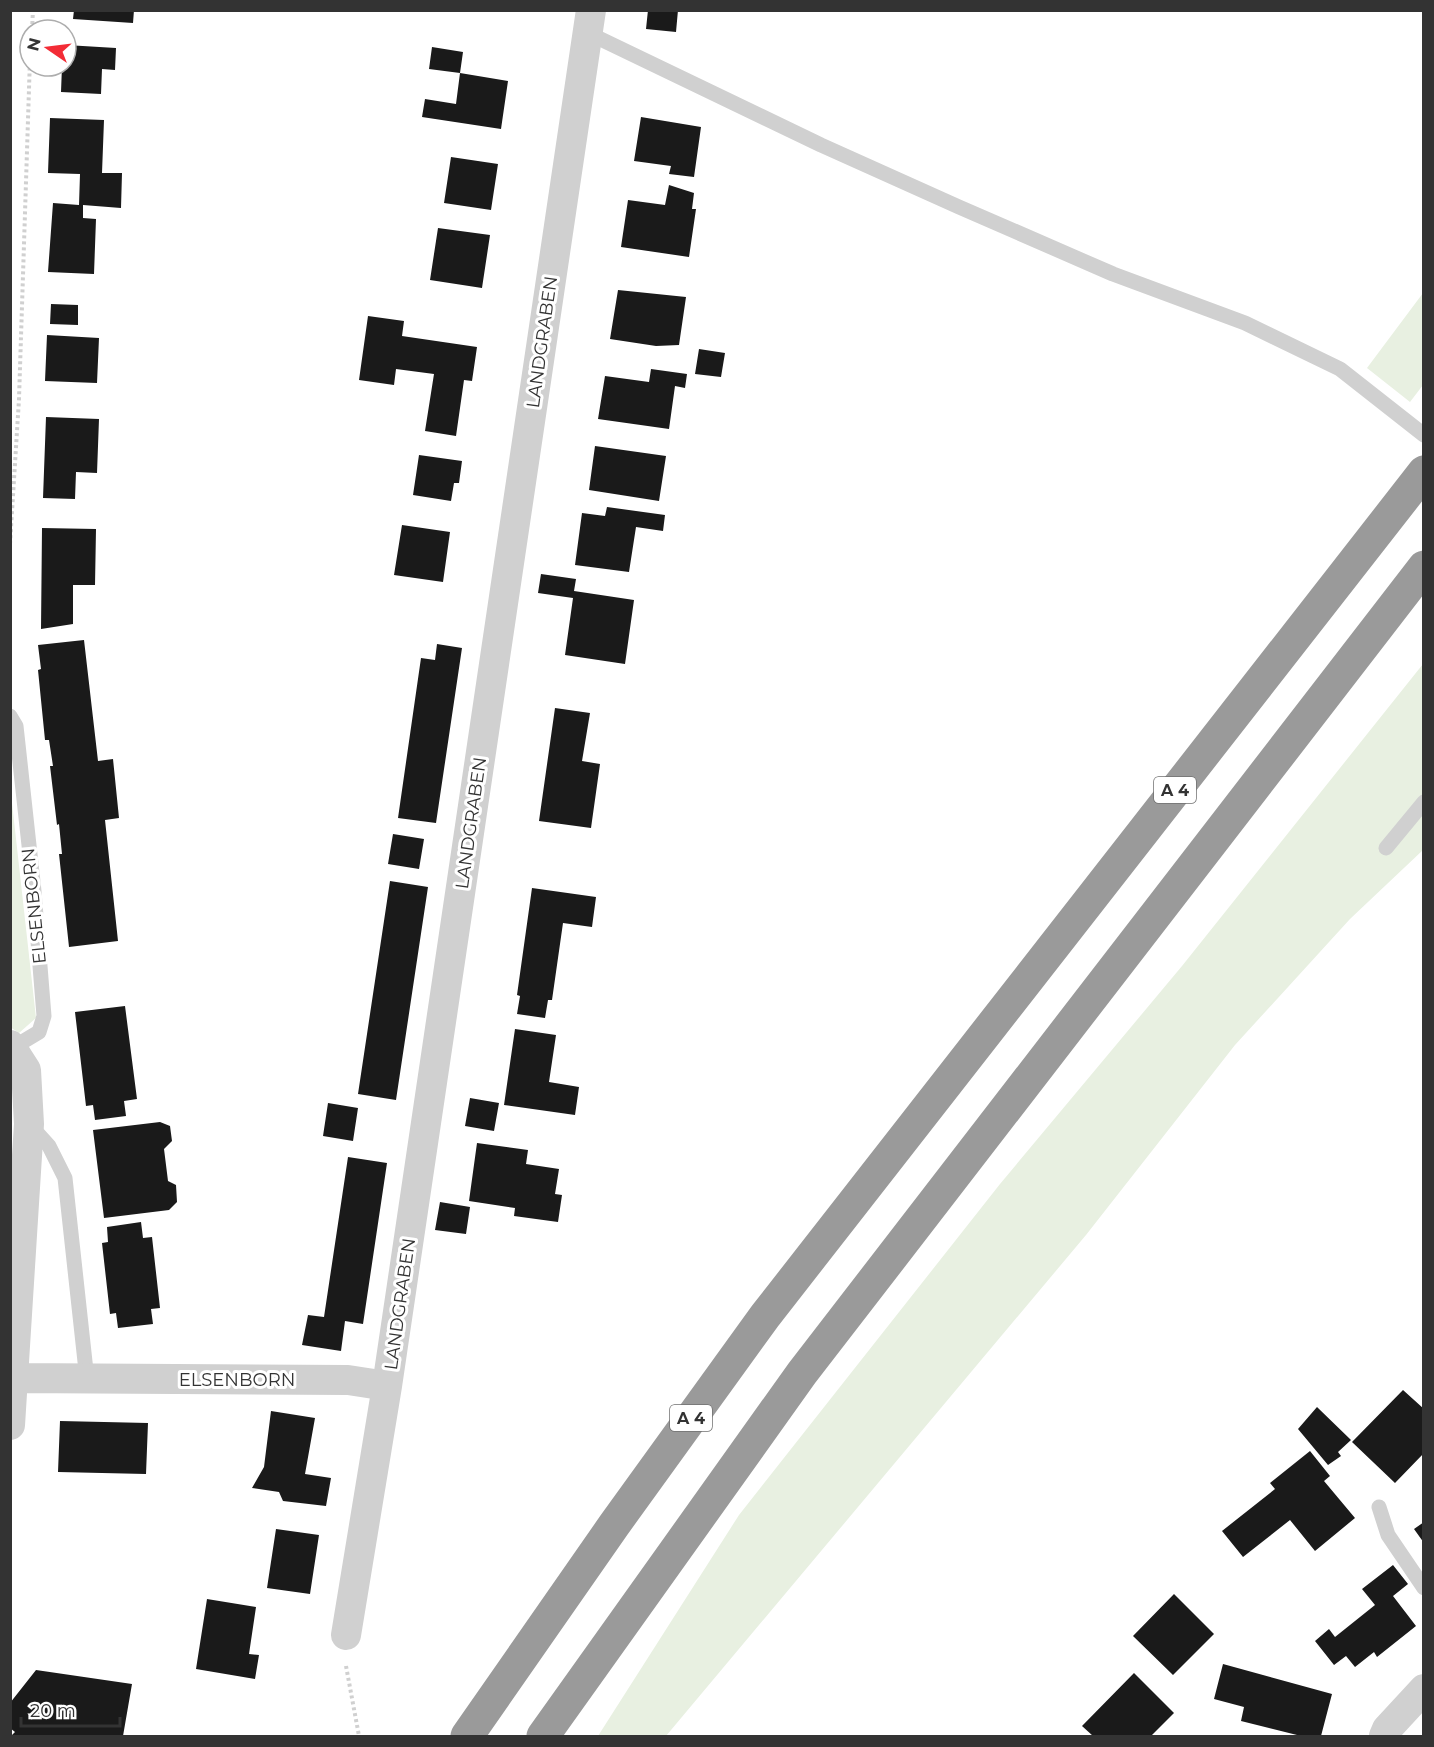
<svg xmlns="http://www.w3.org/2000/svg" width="1434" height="1747" font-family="Montserrat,sans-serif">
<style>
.green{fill:#e8f0e1}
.building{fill:#1a1a1a}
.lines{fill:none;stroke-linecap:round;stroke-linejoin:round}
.path{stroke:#d0d0d0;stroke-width:4;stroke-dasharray:3 3;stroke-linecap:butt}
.service{stroke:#d0d0d0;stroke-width:15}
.minor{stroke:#d0d0d0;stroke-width:30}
.motorway{stroke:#9a9a9a;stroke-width:33}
.labels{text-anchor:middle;stroke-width:6;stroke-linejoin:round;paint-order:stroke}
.shield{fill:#fff;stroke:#707070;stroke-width:1.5}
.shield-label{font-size:16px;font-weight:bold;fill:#333}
.street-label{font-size:18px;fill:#333;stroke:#fff}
</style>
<rect width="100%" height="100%" fill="#fff"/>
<!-- green -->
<path class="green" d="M1423 293V385L1410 402 1367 368Z
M1423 664V850L1350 919 1235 1045 1086 1235 666 1736H598L739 1515 1000 1184 1182 966Z
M10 785 36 1018 19 1033 10 1027Z"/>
<!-- building -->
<path class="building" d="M74 10H134L133 23 73 19Z
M648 10H678L676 32 646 29Z
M66 45 116 48 115 70 102 69 101 94 61 92 62 66H66Z
M432 47 463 52 460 73 429 69Z
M460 73 508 81 501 129 422 117 425 99 456 104Z
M641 117 701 127 694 177 669 174 671 166 634 161Z
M50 118 104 120 102 173H122L121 208 83 205V218L96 219 94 274 48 272 53 203 79 205 80 174 48 173Z
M451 157 498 164 491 210 444 203Z
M669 185 694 193 692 209H696L689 257 621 247 628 200 665 205Z
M438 228 490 235 482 288 430 280Z
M618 290 686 297 679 345 656 346 610 339Z
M51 304 78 305V325L50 324Z
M368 316 404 321 402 336 477 347 472 381 464 380 456 436 425 431 434 374 396 369 394 385 359 380Z
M47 335 99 338 97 383 45 381Z
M699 349 725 353 721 377 695 374Z
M651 369 687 374 685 388 675 386 669 429 598 419 605 376 649 382Z
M46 417 99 419 97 473 76 472 75 499 43 498Z
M595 446 666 456 659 501 589 490Z
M419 455 462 461 459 483H454L451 501 413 495Z
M607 507 665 515 663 531 636 527 629 572 575 565 582 513 605 516Z
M402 525 450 532 443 582 394 575Z
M42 528 96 529 95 585H73V624L41 629Z
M541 574 576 579 574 591 634 600 625 664 565 655 573 598 538 593Z
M84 640 98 761 113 759 119 818 105 820 118 941 69 947 59 854H62L59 824 57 825 50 766H53L49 740H45L38 670 41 669 38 645Z
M437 644 462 648 436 823 398 818 421 658 435 660Z
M555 708 590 713 582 761 600 764 591 828 539 821Z
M393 834 424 839 419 869 388 864Z
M390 881 428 887 396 1100 358 1094Z
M532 888 596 897 592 927 563 923 552 1000H548L545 1018 517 1014 520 996 517 995Z
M125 1006 137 1099 124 1101 126 1116 95 1120 93 1105 86 1106 75 1012Z
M515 1029 556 1035 549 1082 579 1087 575 1115 504 1105Z
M470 1098 499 1103 494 1131 465 1126Z
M328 1103 358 1108 353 1141 323 1136Z
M160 1122 170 1126 172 1141 164 1149 168 1181 176 1185 177 1202 169 1210 104 1218 93 1130Z
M477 1143 528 1150 526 1164 559 1169 555 1194 562 1195 558 1222 514 1216 515 1208 469 1201Z
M348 1157 387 1163 363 1324 345 1321 341 1351 302 1345 308 1315 324 1317Z
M440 1202 470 1207 466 1234 435 1230Z
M141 1222 143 1238 152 1237 160 1308 151 1309 153 1324 118 1328 116 1313 110 1314 102 1243 108 1242 107 1227Z
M1403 1390 1424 1409V1453L1395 1483 1352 1442Z
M1317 1407 1351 1440 1338 1452 1341 1456 1328 1465 1298 1429Z
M271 1411 315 1418 305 1474 331 1478 326 1506 283 1501 279 1492 252 1488 264 1467Z
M60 1421 148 1423 146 1474 58 1472Z
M1310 1451 1330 1476 1324 1481 1355 1518 1315 1551 1290 1520 1243 1557 1222 1531 1275 1489 1270 1483Z
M1424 1522V1543L1414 1529Z
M276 1529 319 1535 310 1594 267 1588Z
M1393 1565 1408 1584 1393 1596 1416 1626 1377 1657 1374 1652 1355 1667 1346 1656 1334 1665 1315 1641 1329 1629 1335 1637 1375 1605 1362 1589Z
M1174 1594 1214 1634 1173 1675 1133 1636Z
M207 1599 256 1607 249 1654 259 1655 255 1679 196 1669Z
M1223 1664 1332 1694 1321 1736H1301L1241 1721 1244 1707 1214 1699Z
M36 1670 132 1684 123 1736H11L15 1732 10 1728V1703Z
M1134 1673 1174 1713 1151 1736H1093L1082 1726Z"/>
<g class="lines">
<!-- path -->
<path class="path" d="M32 30 33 10
M10 544 19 399 30 58
M346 1666 359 1736"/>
<!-- service -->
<path class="service" d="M588 33 821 145 959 207 1113 274 1245 323 1340 369 1424 435
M10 716 16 726 34 891 44 1016 39 1032 14 1047
M1386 848 1424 802
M30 1125 49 1146 65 1178 87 1380
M1379 1507 1388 1535 1424 1588"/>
<!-- minor -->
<path class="minor" d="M10 1045 26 1070 29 1124 10 1425
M15 1378 348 1380 387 1386
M346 1635 387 1386 591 10
M1384 1736 1387 1729 1424 1689"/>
<!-- motorway -->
<path class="motorway" d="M467 1736 614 1525 765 1316 1424 472
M543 1736 802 1373 1424 567"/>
</g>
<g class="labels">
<!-- shield labels -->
<g class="shield">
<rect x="1154" y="777" width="42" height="26" rx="4.5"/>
<rect x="670" y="1405" width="42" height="26" rx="4.5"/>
</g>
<g class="shield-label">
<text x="1175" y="796">A 4</text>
<text x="691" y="1424">A 4</text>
</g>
<!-- street labels -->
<g class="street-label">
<text transform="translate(542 342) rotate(-82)" y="6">LANDGRABEN</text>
<text transform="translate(471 823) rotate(-82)" y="6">LANDGRABEN</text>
<text transform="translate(34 906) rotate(-96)" y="6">ELSENBORN</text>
<text transform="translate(400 1304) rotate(-82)" y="6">LANDGRABEN</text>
<text x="237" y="1386">ELSENBORN</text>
</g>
</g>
<!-- border -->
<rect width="1434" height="1747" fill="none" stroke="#333333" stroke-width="24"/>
<!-- north arrow -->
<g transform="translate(48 48) rotate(284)"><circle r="28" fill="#ffffff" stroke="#adadad" stroke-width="1.5"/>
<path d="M0-4.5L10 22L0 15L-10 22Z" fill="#f32c36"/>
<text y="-9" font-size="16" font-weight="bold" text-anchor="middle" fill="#333333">N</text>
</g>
<!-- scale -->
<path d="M21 1717v9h99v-9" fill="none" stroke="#333333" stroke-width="3"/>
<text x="30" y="1717" font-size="18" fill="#333333" stroke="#ffffff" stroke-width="4.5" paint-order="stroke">20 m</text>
</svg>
